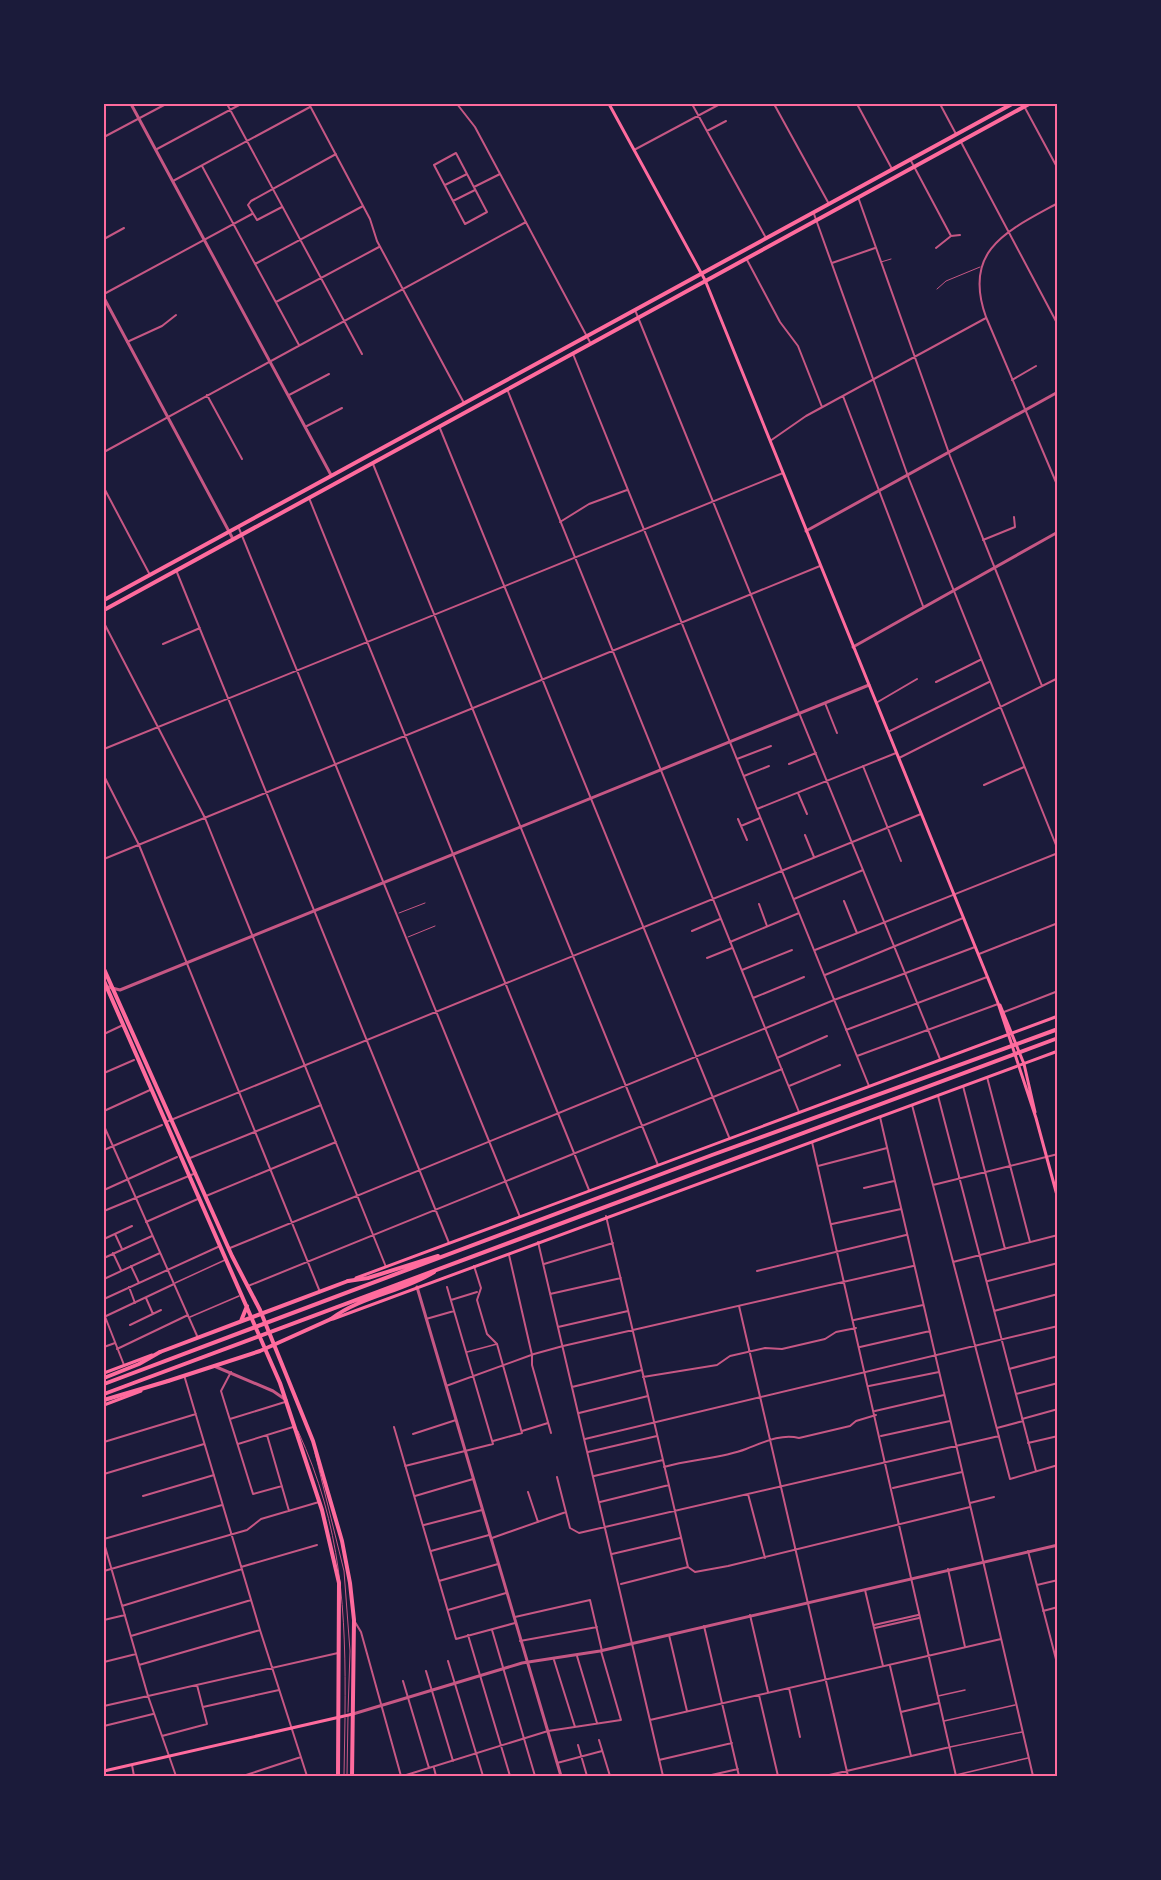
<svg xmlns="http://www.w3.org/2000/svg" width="1161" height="1880" font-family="Rubik,sans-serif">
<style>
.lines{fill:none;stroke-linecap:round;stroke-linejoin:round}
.service{stroke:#c65784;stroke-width:1}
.pedestrian{stroke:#c65784;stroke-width:1.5}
.minor{stroke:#c65784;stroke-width:2}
.tertiary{stroke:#c65784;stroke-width:3}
.secondary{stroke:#ff6b9d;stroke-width:3}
.primary{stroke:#ff6b9d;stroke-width:4}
.motorway{stroke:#ff6b9d;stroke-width:4}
.neatline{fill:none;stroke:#ff6b9d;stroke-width:2}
</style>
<rect width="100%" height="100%" fill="#1b1b3a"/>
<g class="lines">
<!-- service -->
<path class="service" d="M881 262 891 259
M937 289 946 281 980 267
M399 913 425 903
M408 937 435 926
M298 1431C342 1527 346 1611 345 1714
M315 1453 344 1571 350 1651 348 1712
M344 1776 345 1718
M347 1776 348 1716"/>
<!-- pedestrian -->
<path class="pedestrian" d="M175 1283 225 1260
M190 1317 239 1296
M467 1352 497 1344
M938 1696 965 1690
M944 1721 1015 1705
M950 1747 1022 1732
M956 1775 1028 1758"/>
<!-- minor -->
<path class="minor" d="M227 104 362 354
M309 104 370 219 377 241 464 403
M457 104 475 127 591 344
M692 104 766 238
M774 104 829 204
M857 104 892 169
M940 104 956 134
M1024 106 1058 169
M707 131 726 121
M104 137 166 104
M961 142 1058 325
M157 149 241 104
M634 150 720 104
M456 153 487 212 465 224 434 165Z
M910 159 951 236
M202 166 299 345
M173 181 310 107
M445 185 467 174
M474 187 500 174
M858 197 950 456 1042 686
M453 201 475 190
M1058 203C1007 231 962 250 986 317L1058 487
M104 204 105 203
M282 207 257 220 248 205 251 201 336 154
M814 214 909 479 1058 850
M104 239 124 228
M936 248 951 236 960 235
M746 258 780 322 798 346 822 407
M832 263 875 248
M255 264 363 206
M104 294 252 214
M276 302 379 247
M635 310 940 1059
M127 342 162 326 176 315
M573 354 869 1086
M1012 380 1036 366
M507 389 799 1112
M207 395 242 459
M289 395 329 374
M843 396 923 606
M439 426 729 1137
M305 427 342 408
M770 441 806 416 986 318
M104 452 526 222
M373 464 658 1165
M104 488 150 575
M309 498 589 1190
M560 522 589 504 627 490
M238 526 520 1217
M983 540 1015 527 1014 517
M176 570 449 1243
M104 623 205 818 386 1267
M163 644 200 628
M936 682 980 660
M825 703 837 733
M876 703 917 679
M888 732 989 682
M104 749 783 473
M899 758 1058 678
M737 759 771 746
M789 764 816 753
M863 766 901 861
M104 776 139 845 320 1292
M744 776 769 766
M984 785 1024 767
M798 793 807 814
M757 809 896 753
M738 819 747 840
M741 826 760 818
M805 835 814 857
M104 859 820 566
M794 899 863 870
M844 901 857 933
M759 904 767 926
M692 931 720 919
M730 942 799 913
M815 950 1058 853
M979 954 1058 923
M707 958 732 948
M742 970 792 950
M825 975 963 918
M753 998 804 977
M1004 1012 1058 991
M846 1030 987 977
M104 1034 123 1025
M857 1056 998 1004
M777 1058 827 1036
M104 1073 134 1060
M987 1077 1030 1242
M789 1086 840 1065
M963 1086 1005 1249
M938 1096 1036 1471
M912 1105 1010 1479 1058 1465
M104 1111 150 1090
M880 1117 1033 1776
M166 1122 921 814
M104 1126 198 1338
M812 1142 956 1776
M104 1150 162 1125
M190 1158 321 1105
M818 1166 887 1148
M933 1185 1058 1154
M864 1188 894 1181
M104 1190 177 1157
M206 1196 336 1142
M104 1211 196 1173
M606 1216 688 1567
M146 1222 200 1198
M832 1224 901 1209
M115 1234 122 1249
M104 1239 132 1226
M538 1242 663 1776
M230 1248 834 1000 975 947
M113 1253 121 1270
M509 1255 532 1355V1365L551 1433
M104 1258 152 1236
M953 1262 1058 1235
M544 1264 613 1243
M131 1266 139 1283
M474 1266 481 1288 477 1300 487 1334 497 1344 522 1433 493 1441
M757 1271 906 1235
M104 1279 160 1253
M988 1281 1058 1263
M248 1286 782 1069
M129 1287 135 1303
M550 1294 621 1278
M146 1298 153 1314
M104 1299 220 1246
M451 1300 477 1292
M739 1306 848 1776
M994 1311 1058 1294
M104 1314 124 1365
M104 1317 174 1284
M426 1319 454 1311
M854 1320 923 1305
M130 1325 161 1310
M558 1327 628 1311
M104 1347 115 1343
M860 1347 930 1331
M117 1349 188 1315
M1009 1369 1058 1356
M231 1372 221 1391 253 1494 282 1486
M184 1375 260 1630 307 1776
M643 1377 717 1365 730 1356 765 1348 782 1349 825 1339 836 1332 856 1328
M446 1386 534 1354 563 1346 913 1266
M869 1386 939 1372
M572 1387 642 1370
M1016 1394 1058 1383
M875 1411 944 1395
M579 1413 648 1396
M230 1419 285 1402
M1022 1419 1058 1409
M394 1427 456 1639 515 1623
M997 1428 1023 1421
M522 1431 548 1423
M413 1434 456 1420
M267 1435 289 1511
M881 1436 950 1421
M585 1439 1058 1326
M104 1442 196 1414
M1028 1443 1058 1436
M238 1444 293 1427
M588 1452 657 1436
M405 1466 493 1444 447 1287
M664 1467C691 1459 720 1459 746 1449 762 1443 781 1433 799 1438L850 1426 856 1421 876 1415
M104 1474 204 1444
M594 1476 663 1460
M557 1477 570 1528 579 1533 999 1436
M893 1488 962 1472
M528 1492 538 1522
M748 1494 765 1558
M143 1496 214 1475
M415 1496 473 1479
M600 1502 669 1485
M970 1503 994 1497
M424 1525 482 1510
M492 1538 566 1512
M104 1539 222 1505
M104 1543 148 1696 176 1776
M431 1551 489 1535
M1028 1551 1058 1667
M612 1554 680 1538
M241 1567 317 1545
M688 1567 695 1572 728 1566 970 1507
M948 1569 965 1647
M104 1571 247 1530 261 1519 319 1502
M439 1581 498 1564
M621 1584 688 1567
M1037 1585 1058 1580
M865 1590 883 1666
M122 1606 242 1569
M448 1610 506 1593
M1043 1611 1058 1607
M750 1615 768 1692
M515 1617 590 1600 602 1651
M104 1620 125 1615
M355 1622 361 1632 401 1776
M874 1625 918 1615
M704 1626 739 1776
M875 1628 919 1618
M492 1630 535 1776
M468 1635 510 1776
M669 1635 687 1711
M131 1636 251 1600
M520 1641 597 1627
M577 1656 597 1723
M554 1660 575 1727
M448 1661 483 1776
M104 1662 136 1654
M139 1665 260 1630
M890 1666 911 1756
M426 1671 453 1761
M403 1681 429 1768
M789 1688 800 1737
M759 1695 778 1776
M104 1706 338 1653
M203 1707 279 1690
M901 1712 939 1703
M650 1720 1001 1639
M104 1726 153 1714
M162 1736 207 1724 197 1685
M599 1740 610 1776
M578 1745 587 1776
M659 1760 732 1743
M557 1763 602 1751
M132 1765 134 1776
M434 1768 436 1776
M243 1776 301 1757
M403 1776 548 1731 621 1720 601 1651
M707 1776 738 1769
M825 1776 950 1747"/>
<!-- tertiary -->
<path class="tertiary" d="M131 104 331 475
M104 298 233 539
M806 531 1058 392
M853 647 1058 532
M104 986 120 990 869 685
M417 1287 561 1776
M214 1366 273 1391 286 1400
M353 1714 522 1663 600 1651 1058 1545"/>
<!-- secondary -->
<path class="secondary" d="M609 104 705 280 998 1003 1036 1118
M1000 1005 1024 1064 1035 1112
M1036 1118 1058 1199
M356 1278 1058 1016
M333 1319 1058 1051
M104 1373 152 1355
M104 1405 141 1391
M104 1771 353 1714"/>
<!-- primary -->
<path class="primary" d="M104 600 1012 104
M104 610 1029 104
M104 969 232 1256 260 1310 313 1441 342 1541 350 1583 354 1620 352 1776
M104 981 280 1383 322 1510 339 1583 338 1776
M241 1321 247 1306
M160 1352 348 1281
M168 1381 260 1351 331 1319"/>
<!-- motorway -->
<path class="motorway" d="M348 1281 368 1278 438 1256
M331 1319C361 1296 402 1292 434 1272
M104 1378 139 1364 160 1352
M104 1384 712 1155 1058 1029
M104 1394 1058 1038
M104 1400 168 1381"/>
</g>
<!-- border -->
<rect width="1161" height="1880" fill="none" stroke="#1b1b3a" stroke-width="210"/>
<rect x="105" y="105" width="951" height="1670" class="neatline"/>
</svg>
